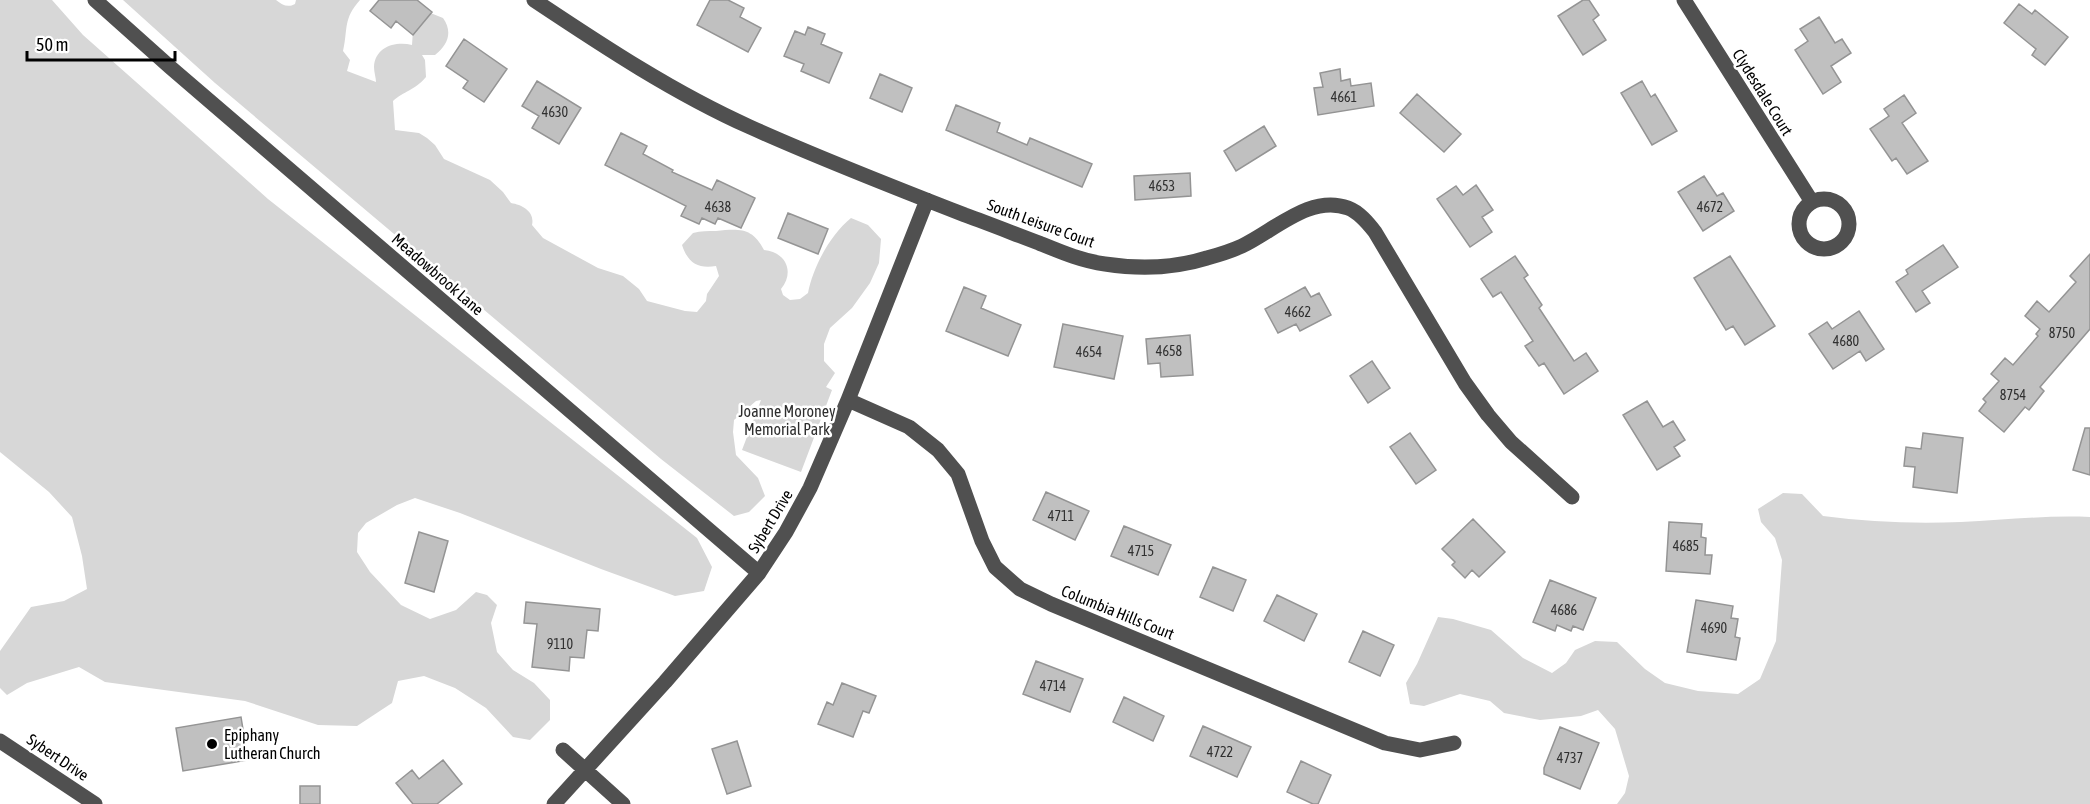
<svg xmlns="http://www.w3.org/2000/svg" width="2090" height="804" font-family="'Asap Condensed',sans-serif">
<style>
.green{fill:#d7d7d7}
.building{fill:#c0c0c0;stroke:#949494;stroke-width:1.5}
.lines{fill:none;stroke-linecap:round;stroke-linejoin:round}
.minor{stroke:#505050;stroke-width:15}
.poi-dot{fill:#000;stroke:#fff;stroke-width:2}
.labels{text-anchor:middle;stroke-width:5;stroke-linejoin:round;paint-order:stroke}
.number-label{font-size:14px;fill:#303030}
.street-label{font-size:16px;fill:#000;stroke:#fff}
.park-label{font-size:16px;fill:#2e2e2e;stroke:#fff}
.poi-label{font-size:16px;fill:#000;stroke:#fff;text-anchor:start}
</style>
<rect width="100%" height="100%" fill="#fff"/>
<!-- green -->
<path class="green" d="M0 0H52L83 35 268 199 697 538 712 567 704 591 675 596 601 569 460 513 415 498 397 505 366 523 358 533 357 552 370 572 401 605 430 619 456 610 476 592 487 595 497 605 491 623 497 652 513 670 534 683 550 700V720L530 740 513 737 486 708 455 688 424 676 398 681 392 703 357 726 318 725 245 701 105 682 79 667 27 683 7 695 0 688V651L31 607 64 601 87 589 82 556 72 517 49 492 0 452Z
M123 0H276C282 5 288 8 295 4L296 0H360C343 19 348 28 343 51L350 60 347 71 376 82C376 78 374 72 374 67 375 47 395 41 412 45L413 30 428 12 443 18C453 32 448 45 435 55H422L425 60 426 77C414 91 404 91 393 101L395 130 419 133 427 138 435 145 444 159 490 180 503 192 511 203C523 205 535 212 532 225L543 238 598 268 623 276 639 289 647 301 685 311 697 312 706 301 707 294 719 276 716 266C698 269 688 263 682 245L693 233C701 231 708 231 716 231 739 229 752 227 764 250 786 252 795 272 781 289L783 295 790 300 800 299 808 293C813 267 830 235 851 218L868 225 881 239 879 263 870 283 852 308 830 328 824 344V361L835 373 826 387 832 390 801 472 742 450 761 400 756 401 734 420 733 432 736 455 758 478 765 496 749 512 734 516 661 459 215 83Z
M1783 493 1802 494 1823 516C1869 522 1914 524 1961 522 2004 520 2047 515 2090 517V804H1617L1625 793 1629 776 1615 729 1598 710 1581 716 1540 720 1504 713 1490 701 1460 694 1424 706 1410 704 1406 683 1417 664 1438 617 1453 619 1491 630 1523 658 1552 673 1566 663 1575 650 1595 641 1617 642 1645 669 1665 683 1698 691 1738 694 1760 679 1776 641 1782 560 1775 538 1761 522 1758 509Z"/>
<!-- building -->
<path class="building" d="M379 0H417L432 12 413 35 396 21 391 28 370 11Z
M710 0H728L744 8 740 17 761 28 748 52 697 25Z
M1583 0H1589L1599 15 1593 20 1606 40 1583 55 1558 16Z
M2019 4 2032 14 2035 10 2068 37 2045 65 2032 55 2036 49 2004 23Z
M1819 17 1835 43 1842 39 1851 53 1831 66 1841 82 1823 94 1795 50 1808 41 1800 29Z
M808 27 825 34 821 44 842 53 829 83 801 71 804 64 784 56 795 31 805 35Z
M464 39 507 69 484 102 463 88 468 81 446 66Z
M1340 69 1341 81 1350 79 1351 86 1371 83 1374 106 1318 115 1314 88 1323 87 1320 73Z
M880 74 912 88 902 112 870 98Z
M537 81 581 108 559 144 532 128 539 116 522 106Z
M1642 81 1651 97 1655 94 1677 131 1652 145 1621 93Z
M1417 94 1461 134 1444 152 1400 113Z
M1904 95 1916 113 1902 123 1928 161 1907 174 1896 158 1892 161 1870 129 1889 116 1884 109Z
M956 105 1000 123 997 132 1027 145 1030 138 1092 164 1082 187 946 130Z
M1264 126 1276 146 1236 171 1224 151Z
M621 133 647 146 643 154 673 170 672 172 712 190 717 180 755 198 741 228 718 218 715 224 702 218 699 224 681 216 686 206 605 165Z
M1190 173 1191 196 1135 200 1134 176Z
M1704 176 1717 196 1723 193 1734 211 1703 231 1678 192Z
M1476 185 1493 210 1482 217 1492 232 1470 247 1437 199 1456 186 1463 195Z
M788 213 828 229 818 254 778 238Z
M1943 245 1958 267 1922 291 1930 303 1916 312 1896 282 1908 274 1906 270Z
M2090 254V329L2040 387 2044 391 2029 410 2025 407 2004 432 1979 411 1986 402 1983 399 1999 381 1991 374 2005 358 2013 365 2038 336 2036 334 2040 329 2025 316 2037 301 2049 312 2076 282 2070 276Z
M1515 256 1528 275 1524 278 1542 305 1539 308 1574 361 1586 353 1598 371 1564 394 1544 363 1539 366 1525 346 1533 341 1501 292 1493 297 1481 279Z
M1730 256 1775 326 1745 345 1733 326 1726 330 1694 278Z
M964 287 986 296 981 308 1021 325 1008 356 946 331Z
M1305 287 1311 297 1319 293 1331 315 1300 331 1296 324 1278 333 1265 309Z
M1859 311 1884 349 1866 361 1860 351 1833 369 1809 334 1827 322 1832 329Z
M1063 324 1123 336 1114 379 1054 367Z
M1190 335 1193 375 1161 377 1160 363 1148 364 1146 339Z
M1372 361 1390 388 1368 403 1350 376Z
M1647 401 1663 427 1673 421 1685 440 1674 447 1680 456 1657 470 1623 415Z
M2085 428H2090V475L2073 470Z
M1410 433 1436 470 1416 484 1390 447Z
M1923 433 1963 438 1957 493 1913 487 1915 467 1904 466 1906 447 1921 449Z
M1046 492 1089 511 1075 540 1033 520Z
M1473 519 1505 552 1479 577 1472 570 1465 578 1452 565 1455 562 1442 549Z
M1669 522 1702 524 1701 537 1706 538 1705 555H1712L1710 574 1666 571Z
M1124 526 1171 545 1158 575 1111 556Z
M419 532 448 541 434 592 405 583Z
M1213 567 1246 580 1233 611 1200 597Z
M1550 580 1596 598 1583 630 1573 626 1571 631 1557 625 1555 631 1533 622Z
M1277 595 1317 614 1304 641 1264 621Z
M1696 600 1733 606 1731 618 1738 619 1735 637 1740 638 1736 660 1687 652Z
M526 602 600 609 598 631 587 630 584 658 570 657 569 671 532 667 537 624 524 623Z
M1363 631 1394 645 1380 676 1349 662Z
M1036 661 1083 679 1070 712 1023 694Z
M842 683 876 696 869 713 863 711 853 737 818 724 827 702 833 705Z
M1124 697 1164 716 1153 741 1113 722Z
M241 717 248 760 183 771 176 728Z
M1203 726 1251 747 1237 777 1190 756Z
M1560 727 1599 743 1580 789 1544 774V768Z
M737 741 751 786 727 794 712 749Z
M443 760 462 784 437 804H413L396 783 412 770 419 779Z
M1301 761 1331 775 1318 804H1313L1287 792Z
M300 786H320V804H300Z"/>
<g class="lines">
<!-- minor -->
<path class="minor" d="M95 0 170 67 759 573
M534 0C603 46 674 93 750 127 821 159 893 187 965 215 990 224 1015 234 1039 243 1061 252 1082 261 1105 264 1138 269 1175 268 1207 258 1218 255 1231 251 1242 246 1274 231 1310 194 1348 208 1359 212 1368 223 1375 232L1465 383 1488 415 1511 442 1572 497
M1684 0 1812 202
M1799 224a25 25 0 1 1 50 0a25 25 0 1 1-50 0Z
M848 400 909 427 938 450 958 474 982 541 995 567 1020 589 1051 604 1385 743 1420 750 1454 743
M0 741 95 804
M563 750 623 804
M554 804 665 682 759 573 786 532 810 488 848 400 927 200"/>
</g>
<!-- markers -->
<circle class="poi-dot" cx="212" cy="744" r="6"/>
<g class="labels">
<!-- number labels -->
<g class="number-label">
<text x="1344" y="102">4661</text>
<text x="555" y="117">4630</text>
<text x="1162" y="191">4653</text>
<text x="718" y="212">4638</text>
<text x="1710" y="212">4672</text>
<text x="1298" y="317">4662</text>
<text x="2062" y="338">8750</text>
<text x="1846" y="346">4680</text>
<text x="1169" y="356">4658</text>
<text x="1089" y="357">4654</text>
<text x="2013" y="400">8754</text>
<text x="1061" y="521">4711</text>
<text x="1686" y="551">4685</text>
<text x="1141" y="556">4715</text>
<text x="1564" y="615">4686</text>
<text x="1714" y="633">4690</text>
<text x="560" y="649">9110</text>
<text x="1053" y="691">4714</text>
<text x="1220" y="757">4722</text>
<text x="1570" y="763">4737</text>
</g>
<!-- street labels -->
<g class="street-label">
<text transform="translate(1763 92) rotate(58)" y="6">Clydesdale Court</text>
<text transform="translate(1041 223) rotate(20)" y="6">South Leisure Court</text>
<text transform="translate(438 274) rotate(41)" y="6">Meadowbrook Lane</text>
<text transform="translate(770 521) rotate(-59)" y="6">Sybert Drive</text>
<text transform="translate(1118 612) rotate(22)" y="6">Columbia Hills Court</text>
<text transform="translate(58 757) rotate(34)" y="6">Sybert Drive</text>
</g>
<!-- park labels -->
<g class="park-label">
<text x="787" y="417">Joanne Moroney<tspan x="787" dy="18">Memorial Park</tspan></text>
</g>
<!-- poi labels -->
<g class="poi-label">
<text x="224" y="741">Epiphany<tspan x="224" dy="18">Lutheran Church</tspan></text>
</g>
</g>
<!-- scale -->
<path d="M27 51v9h148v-9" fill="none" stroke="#000000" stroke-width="3"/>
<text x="36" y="51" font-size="18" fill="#000000" stroke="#ffffff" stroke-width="4.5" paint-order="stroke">50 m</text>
</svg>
